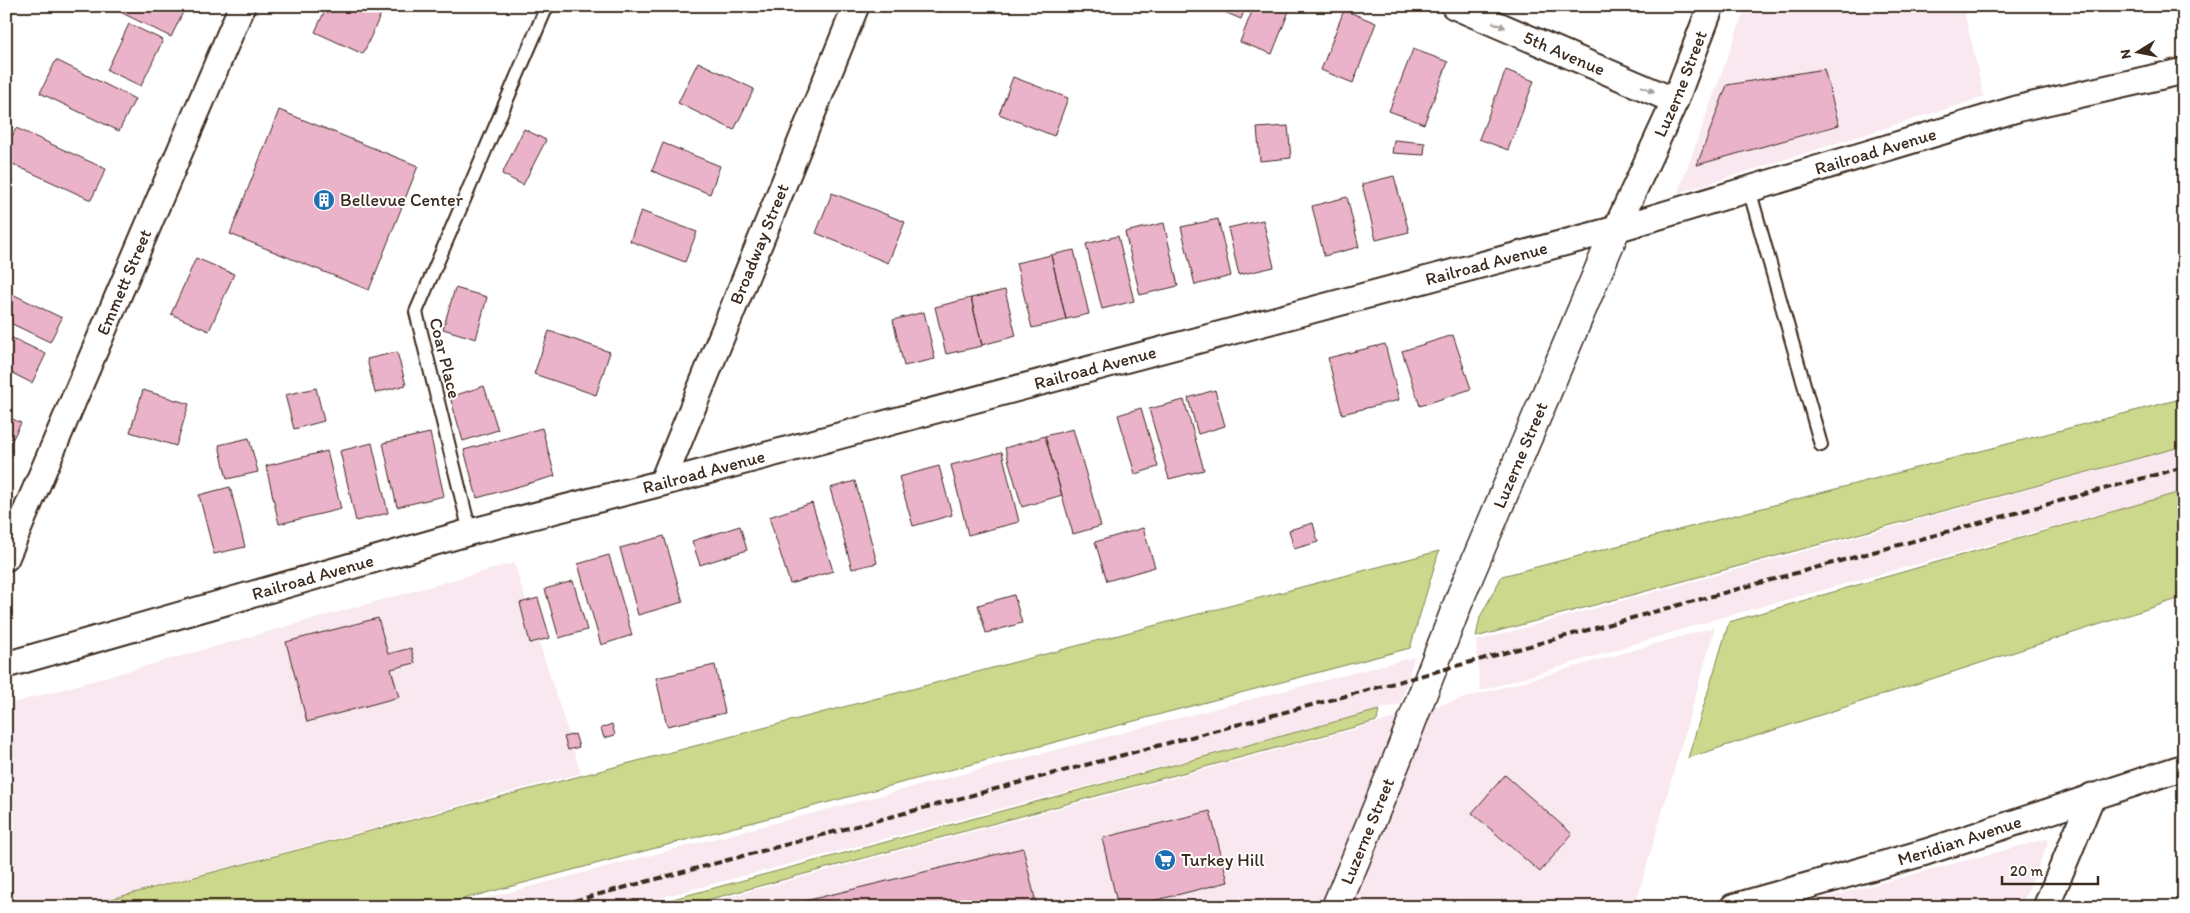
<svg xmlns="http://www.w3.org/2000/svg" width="2190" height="913" font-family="Itim,sans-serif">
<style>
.built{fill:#f9e8ef}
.green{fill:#ccd88c;stroke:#848155}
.building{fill:#ebb3c9;stroke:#3b2a1e}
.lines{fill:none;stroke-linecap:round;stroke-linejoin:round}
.service-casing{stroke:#3b2a1e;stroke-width:16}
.minor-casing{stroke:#3b2a1e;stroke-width:29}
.tertiary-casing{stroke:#3b2a1e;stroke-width:31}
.service{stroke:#fff;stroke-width:12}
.minor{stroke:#fff;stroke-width:25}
.tertiary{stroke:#fff;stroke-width:28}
.rail{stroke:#3b2a1e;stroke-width:4;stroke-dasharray:8 4;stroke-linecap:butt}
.oneway{fill:#a79f9a}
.labels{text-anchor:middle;stroke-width:4;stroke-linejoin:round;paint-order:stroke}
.street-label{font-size:18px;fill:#3b2a1e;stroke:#fff}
.poi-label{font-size:18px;fill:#3b2a1e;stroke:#fff;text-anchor:start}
</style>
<rect width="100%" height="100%" fill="#fff"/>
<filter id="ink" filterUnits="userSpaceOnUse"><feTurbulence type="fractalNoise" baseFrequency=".02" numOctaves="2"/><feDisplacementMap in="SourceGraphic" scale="10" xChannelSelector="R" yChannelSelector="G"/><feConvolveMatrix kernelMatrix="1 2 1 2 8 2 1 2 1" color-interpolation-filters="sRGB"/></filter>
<g filter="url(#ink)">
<!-- built -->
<path class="built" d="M1746 6H1963L1984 97 1678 193Z
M2184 447V491L1716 619 1480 691 1476 641Z
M514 563 581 773 88 904 77 907H6V705Z
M1715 627 1635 907H691L1363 727Z
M1414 657 1401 704 625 907H452Z
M2050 838 2021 907H1790Z"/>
<!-- green -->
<path class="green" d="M2184 398V446L1476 637 1480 617 1502 576Z
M2184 491V597L1688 758 1729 622Z
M1439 551 1410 648 433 907H80Z
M1379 710 1377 721 681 907H643Z"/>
<!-- building -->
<path class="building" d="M108 6H181L185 8 171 37Z
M327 6 384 7 363 54 315 32Z
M1210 6H1246L1241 19Z
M1254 6H1291L1272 54 1240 42Z
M1344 10 1376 23 1353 83 1321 70Z
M129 24 163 40 141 86 107 70Z
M1413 49 1448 62 1424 124 1389 111Z
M56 60 135 99 119 131 40 93Z
M698 62 754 89 734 130 678 103Z
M1824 69 1839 125 1697 165 1727 85Z
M1506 70 1534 81 1508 150 1479 139Z
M1013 77 1068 98 1054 136 999 114Z
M279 110 418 166 369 290 230 234Z
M1288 126 1291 158 1260 161 1257 128Z
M16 128 106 169 91 200 6 161V150Z
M524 129 546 140 523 185 502 174Z
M1394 140 1425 143 1424 155 1392 153Z
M663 143 720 166 710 194 652 171Z
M1394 176 1409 232 1376 240 1362 184Z
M832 193 905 222 888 263 816 233Z
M1347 197 1359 247 1324 256 1312 206Z
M641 211 697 232 685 262 630 241Z
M1218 219 1231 276 1195 285 1181 227Z
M1263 220 1274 267 1239 275 1228 228Z
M1164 223 1178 286 1140 295 1125 232Z
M1118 236 1134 301 1102 309 1086 244Z
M1074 250 1089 314 1066 319 1051 255Z
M1051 255 1066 320 1032 328 1016 263Z
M196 258 234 274 209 331 171 314Z
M455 288 487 297 476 339 443 329Z
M1005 290 1016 336 982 345 971 298Z
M6 291 62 318 50 342 6 321Z
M971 298 982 346 946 354 935 307Z
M924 312 935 359 904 366 893 320Z
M549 331 610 352 596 395 534 374Z
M6 335 46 354 32 383 6 370Z
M1453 335 1471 389 1420 406 1402 351Z
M1385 344 1399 400 1342 414 1328 358Z
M397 352 406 385 375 393 367 359Z
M484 386 498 430 463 441 450 397Z
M316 388 324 421 294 429 285 395Z
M143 390 189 404 176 446 130 432Z
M1215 390 1225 426 1198 434 1188 398Z
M1184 400 1204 470 1169 479 1149 409Z
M1141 408 1158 467 1135 474 1118 415Z
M6 416 21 423 10 444 6 442Z
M542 428 555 476 477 498 464 450Z
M1073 429 1101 526 1073 534 1045 436Z
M430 433 444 496 397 507 383 443Z
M1045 436 1062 495 1022 507 1005 448Z
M249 438 258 472 227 479 219 445Z
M372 443 388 513 356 521 340 451Z
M327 451 341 509 279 524 266 466Z
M1002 452 1019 522 968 535 951 465Z
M939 466 952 515 913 526 899 477Z
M855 481 877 563 852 569 830 488Z
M230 487 245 547 214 554 199 495Z
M812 503 833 571 790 584 769 517Z
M1313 523 1318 542 1294 549 1289 530Z
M740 526 747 550 700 565 692 541Z
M1143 528 1155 567 1107 581 1095 542Z
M664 536 683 602 638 615 620 548Z
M609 555 632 635 601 645 578 564Z
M573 581 587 630 559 638 545 589Z
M1014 595 1022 623 986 633 978 605Z
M538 598 550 638 530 643 520 603Z
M378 618 388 654 411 648 415 663 391 669 399 697 307 722 286 642Z
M715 665 725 713 667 726 656 678Z
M612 724 615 735 604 738 601 728Z
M575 734 579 747 568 750 564 737Z
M1505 775 1572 834 1540 872 1472 813Z
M1210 811 1228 882 1129 907H1118L1102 838Z
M1023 848 1037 907 784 906Z"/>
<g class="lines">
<!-- service casing -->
<g class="service-casing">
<path id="service" d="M1749 189 1821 445
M470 532 416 312 547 6"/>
</g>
<!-- minor casing -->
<g class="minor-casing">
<g id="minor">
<path id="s1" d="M1454 6 1675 101"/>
<path id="s2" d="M1616 229 1675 101 1711 6"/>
<path id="s3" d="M662 483 856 6"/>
<path id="s4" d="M6 558 242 6"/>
<path id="s5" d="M6 665 470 532 662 483 1616 229 2020 108 2184 71"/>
<path id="s6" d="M1733 907 1926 852 2184 767"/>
<path d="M2046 907 2092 796"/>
</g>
</g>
<!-- tertiary casing -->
<g class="tertiary-casing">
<g id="tertiary">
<path id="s7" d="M1336 907 1398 757 1462 593 1616 229"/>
</g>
</g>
<!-- service -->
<use href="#service" class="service"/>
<!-- minor -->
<use href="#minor" class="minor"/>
<!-- tertiary -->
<use href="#tertiary" class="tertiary"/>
<!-- rail -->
<path class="rail" d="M551 907 1383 686 2184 467"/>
</g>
<!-- one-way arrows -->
<defs><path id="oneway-solid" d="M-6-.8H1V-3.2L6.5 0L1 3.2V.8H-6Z" transform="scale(1.25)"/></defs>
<g class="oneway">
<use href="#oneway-solid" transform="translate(1499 25) rotate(23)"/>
<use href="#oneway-solid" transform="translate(1648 89) rotate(23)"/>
</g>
</g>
<!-- icons -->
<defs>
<g id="building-disc" transform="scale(1.125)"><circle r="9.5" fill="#1f6fb2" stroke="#fff"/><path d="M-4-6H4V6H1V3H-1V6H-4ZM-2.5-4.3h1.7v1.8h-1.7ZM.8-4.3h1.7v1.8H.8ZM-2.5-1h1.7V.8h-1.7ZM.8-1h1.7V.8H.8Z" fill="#fff"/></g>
<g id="supermarket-disc" transform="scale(1.125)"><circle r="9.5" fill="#1f6fb2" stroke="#fff"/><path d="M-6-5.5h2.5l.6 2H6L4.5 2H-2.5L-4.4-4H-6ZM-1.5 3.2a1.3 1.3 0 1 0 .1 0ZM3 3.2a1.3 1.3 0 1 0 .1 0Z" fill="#fff"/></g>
</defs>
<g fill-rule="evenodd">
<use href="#building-disc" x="324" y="200"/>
<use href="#supermarket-disc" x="1165" y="860"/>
</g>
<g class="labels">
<!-- street labels -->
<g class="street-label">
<text dy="6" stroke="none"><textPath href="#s1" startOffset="120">5th Avenue</textPath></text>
<text dy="6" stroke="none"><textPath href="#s2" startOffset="159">Luzerne Street</textPath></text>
<text dy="6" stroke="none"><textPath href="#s5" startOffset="1939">Railroad Avenue</textPath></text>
<text dy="6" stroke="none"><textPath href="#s3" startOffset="258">Broadway Street</textPath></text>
<text dy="6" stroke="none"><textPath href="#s5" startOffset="1534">Railroad Avenue</textPath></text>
<text dy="6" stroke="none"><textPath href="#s4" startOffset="300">Emmett Street</textPath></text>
<text transform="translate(445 358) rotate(76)" y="6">Coar Place</text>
<text dy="6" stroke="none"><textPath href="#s5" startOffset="1129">Railroad Avenue</textPath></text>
<text dy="6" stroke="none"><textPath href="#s7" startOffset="488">Luzerne Street</textPath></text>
<text dy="6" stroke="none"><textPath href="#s5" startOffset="724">Railroad Avenue</textPath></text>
<text dy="6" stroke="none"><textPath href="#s5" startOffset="319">Railroad Avenue</textPath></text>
<text dy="6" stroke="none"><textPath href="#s7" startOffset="82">Luzerne Street</textPath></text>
<text dy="6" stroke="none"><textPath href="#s6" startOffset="236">Meridian Avenue</textPath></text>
</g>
<!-- poi labels -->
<g class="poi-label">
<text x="340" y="206">Bellevue Center</text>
<text x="1181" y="866">Turkey Hill</text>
</g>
</g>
<!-- margin -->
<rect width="2190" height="913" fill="none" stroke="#fff" stroke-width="25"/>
<rect x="12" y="12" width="2165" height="888" fill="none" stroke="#3b2a1e" stroke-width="2" filter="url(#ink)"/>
<!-- north arrow -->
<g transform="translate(2138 52) rotate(260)" stroke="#ffffff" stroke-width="4" paint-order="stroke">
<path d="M0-4L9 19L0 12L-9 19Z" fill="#3b2a1e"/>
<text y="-8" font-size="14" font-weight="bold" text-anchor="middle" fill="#3b2a1e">N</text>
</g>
<!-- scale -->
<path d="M2002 876v8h96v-8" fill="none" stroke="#3b2a1e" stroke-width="2.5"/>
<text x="2010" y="876" font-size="15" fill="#3b2a1e" stroke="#ffffff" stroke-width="4" paint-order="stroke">20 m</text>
</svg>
